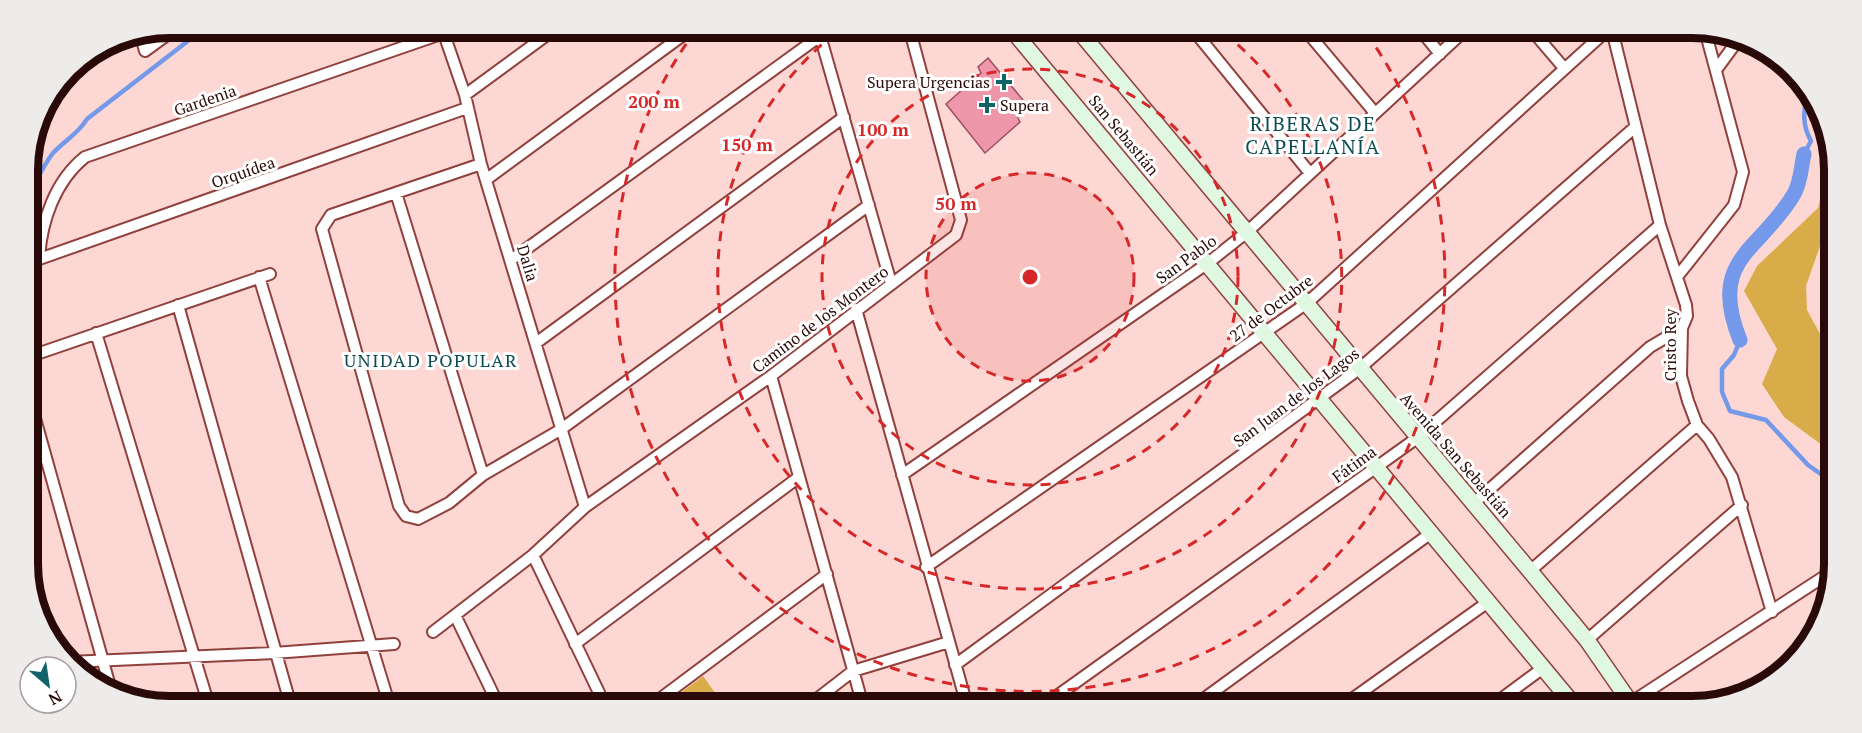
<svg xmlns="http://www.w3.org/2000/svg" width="1862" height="733" font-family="'PT Serif',serif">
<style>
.green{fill:#d8ac49}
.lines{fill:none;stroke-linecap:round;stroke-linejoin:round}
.stream{stroke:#7498ea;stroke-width:4.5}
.canal{stroke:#7498ea;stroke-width:15}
.building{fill:#ee96aa;stroke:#9f4f63;stroke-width:1.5}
.street-casing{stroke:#90413d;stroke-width:14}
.secondary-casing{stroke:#90413d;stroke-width:18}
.street{stroke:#fff;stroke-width:10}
.secondary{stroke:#e0f7e1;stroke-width:15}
.ring{fill:none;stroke:#d62828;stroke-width:3;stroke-dasharray:10 8}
.poi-dot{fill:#126269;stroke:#fff;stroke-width:2}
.labels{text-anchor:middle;stroke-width:6;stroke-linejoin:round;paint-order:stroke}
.poi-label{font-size:16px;fill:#2a0a09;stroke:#fff;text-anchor:end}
.street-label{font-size:16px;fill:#2a0a09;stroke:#fff}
.neighbourhood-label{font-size:18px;letter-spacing:1.5px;fill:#0c4b51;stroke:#fff}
.quarter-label{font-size:20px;letter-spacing:1.5px;fill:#0c4b51;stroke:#fff}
.rim{fill:none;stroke:#2a0a09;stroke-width:8}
.centre{fill:#d62828;stroke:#fff;stroke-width:3}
.ring-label{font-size:18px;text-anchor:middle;font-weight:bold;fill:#d62828;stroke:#fff;stroke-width:6;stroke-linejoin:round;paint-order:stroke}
</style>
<rect width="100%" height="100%" fill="#fdd7d3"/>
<!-- green -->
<path class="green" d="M1825 180 1833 183V209L1806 286 1807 310 1831 354 1830 451 1784 417 1762 384 1777 349 1744 291 1757 266 1818 208Z
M703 676 721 701H670Z"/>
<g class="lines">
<!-- stream -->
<path class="stream" d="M1804 154 1811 141C1802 125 1803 111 1808 94
M28 195C36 182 43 166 53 153 64 141 79 133 87 119L206 27
M1740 340 1734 355 1722 369V392L1730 411 1766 420 1808 465 1825 477 1829 485"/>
<!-- canal -->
<path class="canal" d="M1740 340C1707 258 1760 252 1794 194 1801 182 1801 167 1804 154"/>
</g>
<!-- building -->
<path class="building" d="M988 58 1028 106 1017 116 1020 122 985 153 946 104 981 73 978 67Z"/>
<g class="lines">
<!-- street casing -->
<g class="street-casing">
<path id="street" d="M442 28 465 95 481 164 585 507
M819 32 891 283
M1195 32 1309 172
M140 33 145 51 178 27
M1308 33 1375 113
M1423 33 1440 54
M1535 34 1564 68
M1613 34 1660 225 1686 305 1687 316 1682 328 1681 376 1688 401 1697 425 1709 439 1732 477 1772 612
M1716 70 1741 36
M465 95 555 29
M481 164 331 215 322 229 399 506 406 516 418 519 449 503 483 475 560 430 869 205
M487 179 690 30
M396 193 483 475
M39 259C41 222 55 181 85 157L444 33
M511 260 820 36
M28 263 467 108
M259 277 388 700
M1677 277 1734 205 1743 172 1706 34
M1832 304 1828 283 1832 271
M178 305 289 699
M856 309 966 702
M96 333 207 699
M536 343 844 117
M28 357 270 274
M771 376 862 702
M29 397 111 690
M902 475 1208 263 1247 232 1462 33
M1474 503 1650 347 1682 328
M533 555 603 701
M926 567 1307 303 1603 34
M1530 571 1697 425
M455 615 496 700
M433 632 533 555 585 507 771 376 956 235 961 220 910 31
M1587 640 1742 505
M575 644 799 477
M69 662 274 653 394 644
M955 665 1359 369 1634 128
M657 701 827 574
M813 702 853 671 949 642
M1047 703 1417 438 1660 225
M1198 703 1431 533
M1345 704 1488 602
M1493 705 1543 668
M1627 705 1828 574"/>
</g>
<!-- secondary casing -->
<g class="secondary-casing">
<path id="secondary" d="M1013 31 1574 705
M1079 31 1530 571 1587 640 1632 705"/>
</g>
<!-- street -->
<use href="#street" class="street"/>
<!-- secondary -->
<use href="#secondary" class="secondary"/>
</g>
<!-- distance rings -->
<circle cx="1030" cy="277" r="104" fill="#d62828" fill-opacity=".12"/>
<g class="ring">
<circle cx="1030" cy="277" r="104"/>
<circle cx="1030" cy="277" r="208"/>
<path d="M1224 33A312 312 0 1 1 838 31"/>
<path d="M1366 33A415 415 0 1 1 696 30"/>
</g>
<!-- markers -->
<g class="poi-dot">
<path d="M1001 73h6v6h6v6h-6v6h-6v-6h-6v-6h6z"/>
<path d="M984 96h6v6h6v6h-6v6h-6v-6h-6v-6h6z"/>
</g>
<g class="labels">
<!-- poi labels -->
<g class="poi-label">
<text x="990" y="88">Supera Urgencias</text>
<text x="1000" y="111" text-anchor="start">Supera</text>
</g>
<!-- street labels -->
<g class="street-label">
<text transform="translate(205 100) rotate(-19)" y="6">Gardenia</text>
<text transform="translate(1124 135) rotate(50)" y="6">San Sebastián</text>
<text transform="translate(243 172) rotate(-19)" y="6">Orquídea</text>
<text transform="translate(1186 259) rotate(-36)" y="6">San Pablo</text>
<text transform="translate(528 263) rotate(73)" y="6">Dalia</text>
<text transform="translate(1271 308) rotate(-37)" y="6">27 de Octubre</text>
<text transform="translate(820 319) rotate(-37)" y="6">Camino de los Montero</text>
<text transform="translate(1670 345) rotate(-90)" y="6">Cristo Rey</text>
<text transform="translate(1296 397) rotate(-37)" y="6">San Juan de los Lagos</text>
<text transform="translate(1456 455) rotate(49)" y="6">Avenida San Sebastián</text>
<text transform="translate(1354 464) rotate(-36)" y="6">Fátima</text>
</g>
<!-- neighbourhood labels -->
<g class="neighbourhood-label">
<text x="431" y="367">UNIDAD POPULAR</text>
</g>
<!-- quarter labels -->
<g class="quarter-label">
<text x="1313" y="131">RIBERAS DE<tspan x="1313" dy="23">CAPELLANÍA</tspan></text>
</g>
</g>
<!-- crop -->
<path d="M0 0H1862V733H0ZM170 38H1692A132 132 0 0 1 1824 170V564A132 132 0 0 1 1692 696H170A132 132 0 0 1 38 564V170A132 132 0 0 1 170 38Z" fill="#eeebeb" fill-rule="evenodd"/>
<path class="rim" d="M170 38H1692A132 132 0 0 1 1824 170V564A132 132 0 0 1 1692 696H170A132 132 0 0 1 38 564V170A132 132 0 0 1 170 38Z"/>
<circle cx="1030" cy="277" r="9" class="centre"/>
<g class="ring-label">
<text x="654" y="108">200 m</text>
<text x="883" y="136">100 m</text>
<text x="747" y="151">150 m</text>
<text x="956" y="210">50 m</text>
</g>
<!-- north arrow -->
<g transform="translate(48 685) rotate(151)"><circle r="28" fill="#ffffff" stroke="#aa9d9d" stroke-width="1.5"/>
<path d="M0-4.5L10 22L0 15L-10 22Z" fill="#126269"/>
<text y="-9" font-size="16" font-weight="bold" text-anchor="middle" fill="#2a0a09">N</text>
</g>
</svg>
